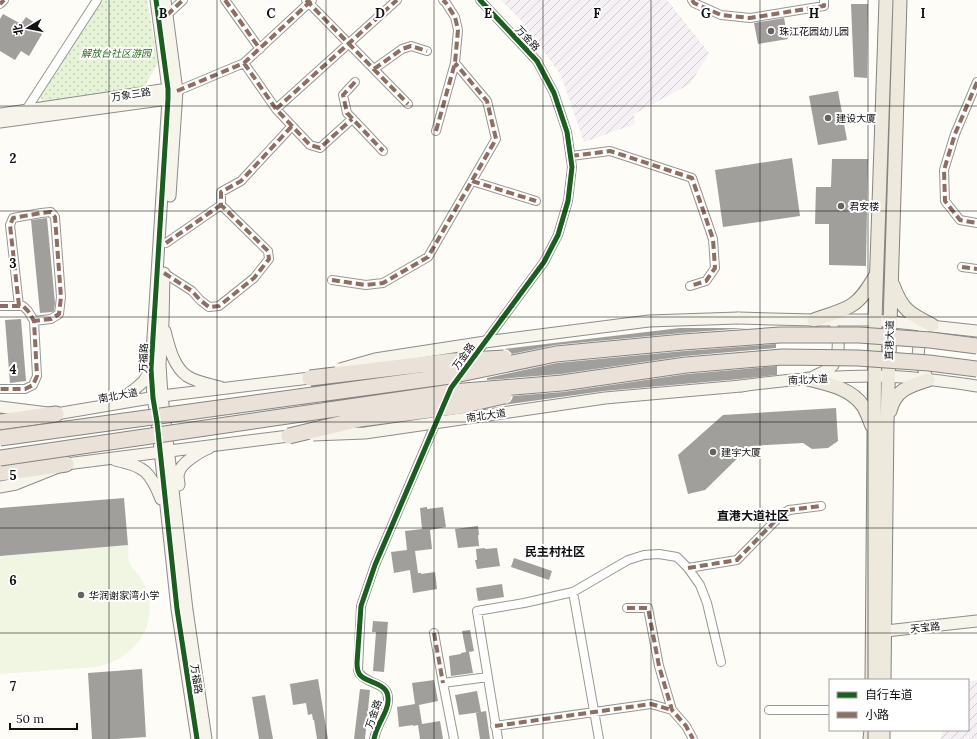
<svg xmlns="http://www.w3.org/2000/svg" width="977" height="739" font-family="Lora,'Noto Sans SC',serif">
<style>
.industrial{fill:url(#industrial-furrows)}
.park{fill:url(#park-dots)}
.pitch{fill:#f0f6e1}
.building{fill:#a19f9c}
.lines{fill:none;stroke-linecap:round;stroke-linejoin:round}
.street-casing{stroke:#979795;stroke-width:10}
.secondary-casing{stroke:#8e8d8b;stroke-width:13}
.primary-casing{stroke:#858482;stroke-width:15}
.highway-casing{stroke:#858482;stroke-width:17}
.street{stroke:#fffffe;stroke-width:8}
.secondary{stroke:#f6f4eb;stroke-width:11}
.primary{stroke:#ede9dc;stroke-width:13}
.highway{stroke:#eae1d8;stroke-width:15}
.secondary-bridge-casing{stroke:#8e8d8b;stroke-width:13;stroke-linecap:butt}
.highway-bridge-casing{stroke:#858482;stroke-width:17;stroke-linecap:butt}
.secondary-bridge{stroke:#f6f4eb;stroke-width:11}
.highway-bridge{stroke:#eae1d8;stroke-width:15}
.quiet{stroke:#8d6e63;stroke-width:4;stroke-dasharray:8 4;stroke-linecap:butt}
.cycleway-casing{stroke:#fff;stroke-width:8}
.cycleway{stroke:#1b5e20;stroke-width:5}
.grid{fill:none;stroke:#111;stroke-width:1;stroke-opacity:0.55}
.poi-dot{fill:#646362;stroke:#fff;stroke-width:1.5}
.labels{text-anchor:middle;stroke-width:4;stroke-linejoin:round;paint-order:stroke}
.poi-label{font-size:10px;fill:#111;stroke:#fff;text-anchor:start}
.street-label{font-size:10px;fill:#111;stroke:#fff}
.park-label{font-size:10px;font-style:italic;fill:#2f6b1f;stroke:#fff}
.quarter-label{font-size:12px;font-weight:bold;fill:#111;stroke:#fff}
.grid-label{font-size:13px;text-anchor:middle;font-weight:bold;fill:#111;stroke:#fff;stroke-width:4;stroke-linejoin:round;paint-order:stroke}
</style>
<defs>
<pattern id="industrial-furrows" width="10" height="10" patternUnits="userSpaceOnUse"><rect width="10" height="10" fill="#f5f0f3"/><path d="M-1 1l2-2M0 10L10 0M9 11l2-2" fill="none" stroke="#d1cdcf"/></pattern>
<pattern id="park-dots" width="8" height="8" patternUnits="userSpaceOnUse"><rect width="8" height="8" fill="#e7f3d7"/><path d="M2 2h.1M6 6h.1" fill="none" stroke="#c5cfb8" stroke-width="1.8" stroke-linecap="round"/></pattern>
</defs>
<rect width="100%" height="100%" fill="#fdfcf7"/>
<!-- industrial -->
<path class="industrial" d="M501 0H667L709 53 690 84 634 114 635 124 584 142 561 75 523 22Z
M977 680V739H941L943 730H968V682Z"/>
<!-- park -->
<path class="park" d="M102 0H147L158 63 142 90 44 103 39 95Z"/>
<!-- pitch -->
<path class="pitch" d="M128 545C129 551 127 561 131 566 132 569 135 571 137 573 142 579 146 587 148 595 157 632 129 661 95 667L0 674V556Z"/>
<!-- building -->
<path class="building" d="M851 4H868L867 78 854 77Z
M3 14 21 24 26 17 38 25 35 30 42 34 29 56 21 51 15 60 0 51V19Z
M784 18 788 39 758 44 754 23Z
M838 91 847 140 818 145 809 96Z
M792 158 800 216 723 227 715 170Z
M832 159H868L866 266 829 265V224H815L816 187H831Z
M47 218 55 303 54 311 52 312 40 313 31 220Z
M21 319 26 381 10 383 5 320Z
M680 328H747L682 333 555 345 512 354 508 350 504 349Z
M776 344V348L685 356 561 374 487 380V378L557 363 684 351Z
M777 366V375L740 379 604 391 503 405 510 402 512 399 513 396 563 392 687 374Z
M836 408 838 441 828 448 812 449 803 443 750 446 705 490 688 494 678 455 723 415Z
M124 498 128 545 0 556V508Z
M427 507V509L443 507 446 527 430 530 432 549 415 551 418 573H421V574L435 572 437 589 413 593 410 570 394 573 391 552 407 550 405 531 422 529 420 508Z
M478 526 479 535H478L479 546 458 548 455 529Z
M485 548V549L497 548 500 566 477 569 475 560H477L476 549Z
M514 558 552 571 549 580 511 567Z
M502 584 504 597 478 601 476 588Z
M373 621 388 622 384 672 373 671 376 632H372Z
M470 630 474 651 469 652 473 673 451 676 449 656 461 654V653L466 652 462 631Z
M142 669 146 737 116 739H92L88 673Z
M318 679 328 739H317L314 720H313L312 714 308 715 306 703 293 705 290 684Z
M434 680 438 701 419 705 422 724 440 721 443 739H420L418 725 413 726V725L399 727 397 707 415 704 412 683Z
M360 689 370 690 365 739H354Z
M477 691 481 712 459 715 455 695Z
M265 695 273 739H259L252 697Z
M486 711 490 739H480L476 713Z"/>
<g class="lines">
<!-- street casing -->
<g class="street-casing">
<path id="street" d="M225 0 260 49
M306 0 408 104
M692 0 694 3 721 15 750 18 824 6V0
M0 4 4 0
M167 15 183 0
M244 63 276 109 310 145 320 148 352 119
M374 69 402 49 411 46 427 51
M355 82 343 95 347 113 383 151
M977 82 955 134 944 170 945 201 960 220 977 223
M177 91 244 63 312 0
M276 109 397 0
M26 110 97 0
M436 131 455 63 458 30 455 17 446 3 443 0
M571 156 610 151 692 178 713 239 715 268 706 281 690 286
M472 181 536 201
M166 243 221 205
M962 267 977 269
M164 273 192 291 200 300 209 307 219 306 254 278 269 259 268 251 221 205V192L241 181 292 126
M332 280 366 285 383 283 428 257 496 139 487 101 455 63
M0 306H23L28 311 34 321 37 376 33 385 25 389H0
M19 306 10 225 13 218 41 213 51 212 55 217 61 297 59 314 51 319 34 321
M471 361 544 262 558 235 568 201 572 167 567 132 554 93 537 61 480 0
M688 568 737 560 781 515 789 510 821 506
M573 592 599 739
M627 608H648L659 666 672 710 686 726 693 739
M434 633 443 683
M769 710H830
M495 726 651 704 672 710
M374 739C375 735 376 731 378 727 381 719 388 710 388 700 389 682 368 685 360 674 359 674 358 670 358 669L361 606 375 565 443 406
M454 739 443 683 488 677
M498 739 477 611 524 603 573 592 628 560 644 555 659 554 677 557 688 568 700 585 707 603 721 662"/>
</g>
<!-- secondary casing -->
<g class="secondary-casing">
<path id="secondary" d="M156 0 168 89V99L151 369 153 398 157 422 177 609 197 739
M165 0 177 91 170 196
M0 114 168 89 175 91
M0 122 168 99 174 94
M164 273 163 322 160 364 162 396 187 610 206 739
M738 318 814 320H875L977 331
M165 331C169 346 173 366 187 376 196 382 209 384 220 387
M923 333 919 346 918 356 928 380
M813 377C818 374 825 372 830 368 839 361 841 338 834 330
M741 386C785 380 830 376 874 376 908 376 943 381 977 386
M116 403 135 389 144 381 151 369
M0 407 56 414 162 396 310 378
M115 460C144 466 150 471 161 499
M179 485C179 481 177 476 179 472 181 463 201 451 209 448
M0 487 16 484 66 464 289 436
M876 631H886L977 621"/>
</g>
<!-- primary casing -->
<g class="primary-casing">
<path id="primary" d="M893 285C902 310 910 314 932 325
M814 320C827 315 841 312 852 305 863 298 870 285 876 275
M808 379C827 384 851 388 863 406 867 412 869 419 872 426
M890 411C895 390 909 386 928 380
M872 680 875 320 886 0
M884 680 887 422 900 0
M870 739 871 730
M883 739V730"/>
</g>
<!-- highway casing -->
<g class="highway-casing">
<path id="highway" d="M0 422 56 414
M0 473 66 464"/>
</g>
<!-- street -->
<use href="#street" class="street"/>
<!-- secondary -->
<use href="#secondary" class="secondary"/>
<!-- primary -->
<use href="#primary" class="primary"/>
<!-- highway -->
<use href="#highway" class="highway"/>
<!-- secondary-bridge casing -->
<g class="secondary-bridge-casing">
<path id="secondary-bridge" d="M340 369 375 359 485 342 649 321 738 318
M313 435 365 433 605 398 741 386"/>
</g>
<!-- highway-bridge casing -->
<g class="highway-bridge-casing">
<path id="highway-bridge" d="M310 378 452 361 504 358
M289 436 360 419 460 406 504 396
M0 438 450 376 556 354 683 342 780 335H859L930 340 977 346
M0 458 452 392 562 383 686 365 782 357 858 358 929 363 977 369"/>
</g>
<!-- secondary-bridge -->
<use href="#secondary-bridge" class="secondary-bridge"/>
<!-- highway-bridge -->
<use href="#highway-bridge" class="highway-bridge"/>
<!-- quiet -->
<path class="quiet" d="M225 0 260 49
M306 0 408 104
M692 0 694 3 721 15 750 18 824 6V0
M0 4 4 0
M167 15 183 0
M244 63 276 109 310 145 320 148 352 119
M374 69 402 49 411 46 427 51
M355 82 343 95 347 113 383 151
M977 82 955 134 944 170 945 201 960 220 977 223
M177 91 244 63 312 0
M276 109 397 0
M436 131 455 63 458 30 455 17 446 3 443 0
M571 156 610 151 692 178 713 239 715 268 706 281 690 286
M472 181 536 201
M166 243 221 205
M962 267 977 269
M164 273 192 291 200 300 209 307 219 306 254 278 269 259 268 251 221 205V192L241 181 292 126
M332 280 366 285 383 283 428 257 496 139 487 101 455 63
M0 306H23L28 311 34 321 37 376 33 385 25 389H0
M19 306 10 225 13 218 41 213 51 212 55 217 61 297 59 314 51 319 34 321
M688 568 737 560 781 515 789 510 821 506
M627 608H648L659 666 672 710 686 726 693 739
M434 633 443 683
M495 726 651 704 672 710"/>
<!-- cycleway casing -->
<g class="cycleway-casing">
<path id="cycleway" d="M156 0 168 89V99L151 369 153 398 157 422 177 609 197 739
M374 739C375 735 376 731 378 727 381 719 388 710 388 701 390 682 368 684 360 675 357 671 357 667 357 663L361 606 375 565 451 388 544 262 558 235 568 201 572 167 567 132 554 93 537 61 480 0"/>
</g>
<!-- cycleway -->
<use href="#cycleway" class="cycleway"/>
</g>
<!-- grid -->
<path class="grid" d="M109 0V739M217 0V739M326 0V739M434 0V739M543 0V739M651 0V739M760 0V739M868 0V680M0 106H977M0 211H977M0 317H977M0 422H977M0 528H977M0 633H977M868 730V739"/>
<!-- markers -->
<g class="poi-dot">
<circle cx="771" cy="31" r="4"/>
<circle cx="828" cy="118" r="4"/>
<circle cx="841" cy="206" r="4"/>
<circle cx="713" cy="452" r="4"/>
<circle cx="81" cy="595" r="4"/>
</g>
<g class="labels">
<!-- poi labels -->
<g class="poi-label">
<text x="779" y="35">珠江花园幼儿园</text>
<text x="836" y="122">建设大厦</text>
<text x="849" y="210">君安楼</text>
<text x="721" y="456">建宇大厦</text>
<text x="89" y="599">华润谢家湾小学</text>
</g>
<!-- street labels -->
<g class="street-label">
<text transform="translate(528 38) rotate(47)" y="4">万金路</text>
<text transform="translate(131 94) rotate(-9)" y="4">万象三路</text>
<text transform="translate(889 340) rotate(-88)" y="4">直港大道</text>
<text transform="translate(463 356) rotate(-54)" y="4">万金路</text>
<text transform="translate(143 358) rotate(-88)" y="4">万福路</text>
<text transform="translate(808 379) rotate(-3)" y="4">南北大道</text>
<text transform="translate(118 395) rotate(-10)" y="4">南北大道</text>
<text transform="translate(486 415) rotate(-8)" y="4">南北大道</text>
<text transform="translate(925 627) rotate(-6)" y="4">天宝路</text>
<text transform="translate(197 679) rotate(81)" y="4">万福路</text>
<text transform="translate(373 714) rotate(-71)" y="4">万金路</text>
</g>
<!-- park labels -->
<g class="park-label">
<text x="116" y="57">解放台社区游园</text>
</g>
<!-- quarter labels -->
<g class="quarter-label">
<text x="753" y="520">直港大道社区</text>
<text x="555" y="556">民主村社区</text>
</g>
</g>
<g class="grid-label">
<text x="163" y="18">B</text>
<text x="271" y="18">C</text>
<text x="380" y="18">D</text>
<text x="488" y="18">E</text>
<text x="597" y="18">F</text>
<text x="706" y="18">G</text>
<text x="814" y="18">H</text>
<text x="923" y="18">I</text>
<text x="13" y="163">2</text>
<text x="13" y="268">3</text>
<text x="13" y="374">4</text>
<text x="13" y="480">5</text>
<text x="13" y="585">6</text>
<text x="13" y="691">7</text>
</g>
<!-- legend -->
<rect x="829" y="679" width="140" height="52" fill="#ffffff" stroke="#a0a0a0"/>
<rect x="837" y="692" width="20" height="6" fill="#1b5e20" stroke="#a0a0a0"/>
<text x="865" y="699" font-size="12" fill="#111111">自行车道</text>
<rect x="837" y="712" width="20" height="6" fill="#8d6e63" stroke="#a0a0a0"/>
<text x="865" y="719" font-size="12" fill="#111111">小路</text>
<!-- north arrow -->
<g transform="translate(28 28) rotate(260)" stroke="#ffffff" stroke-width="3" paint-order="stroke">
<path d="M0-3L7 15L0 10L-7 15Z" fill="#111111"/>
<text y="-6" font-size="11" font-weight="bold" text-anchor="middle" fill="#111111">北</text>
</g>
<!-- scale -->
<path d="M10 723v6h67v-6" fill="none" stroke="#111111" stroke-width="2"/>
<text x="16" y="723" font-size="12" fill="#111111" stroke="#ffffff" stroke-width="3" paint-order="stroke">50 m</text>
</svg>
